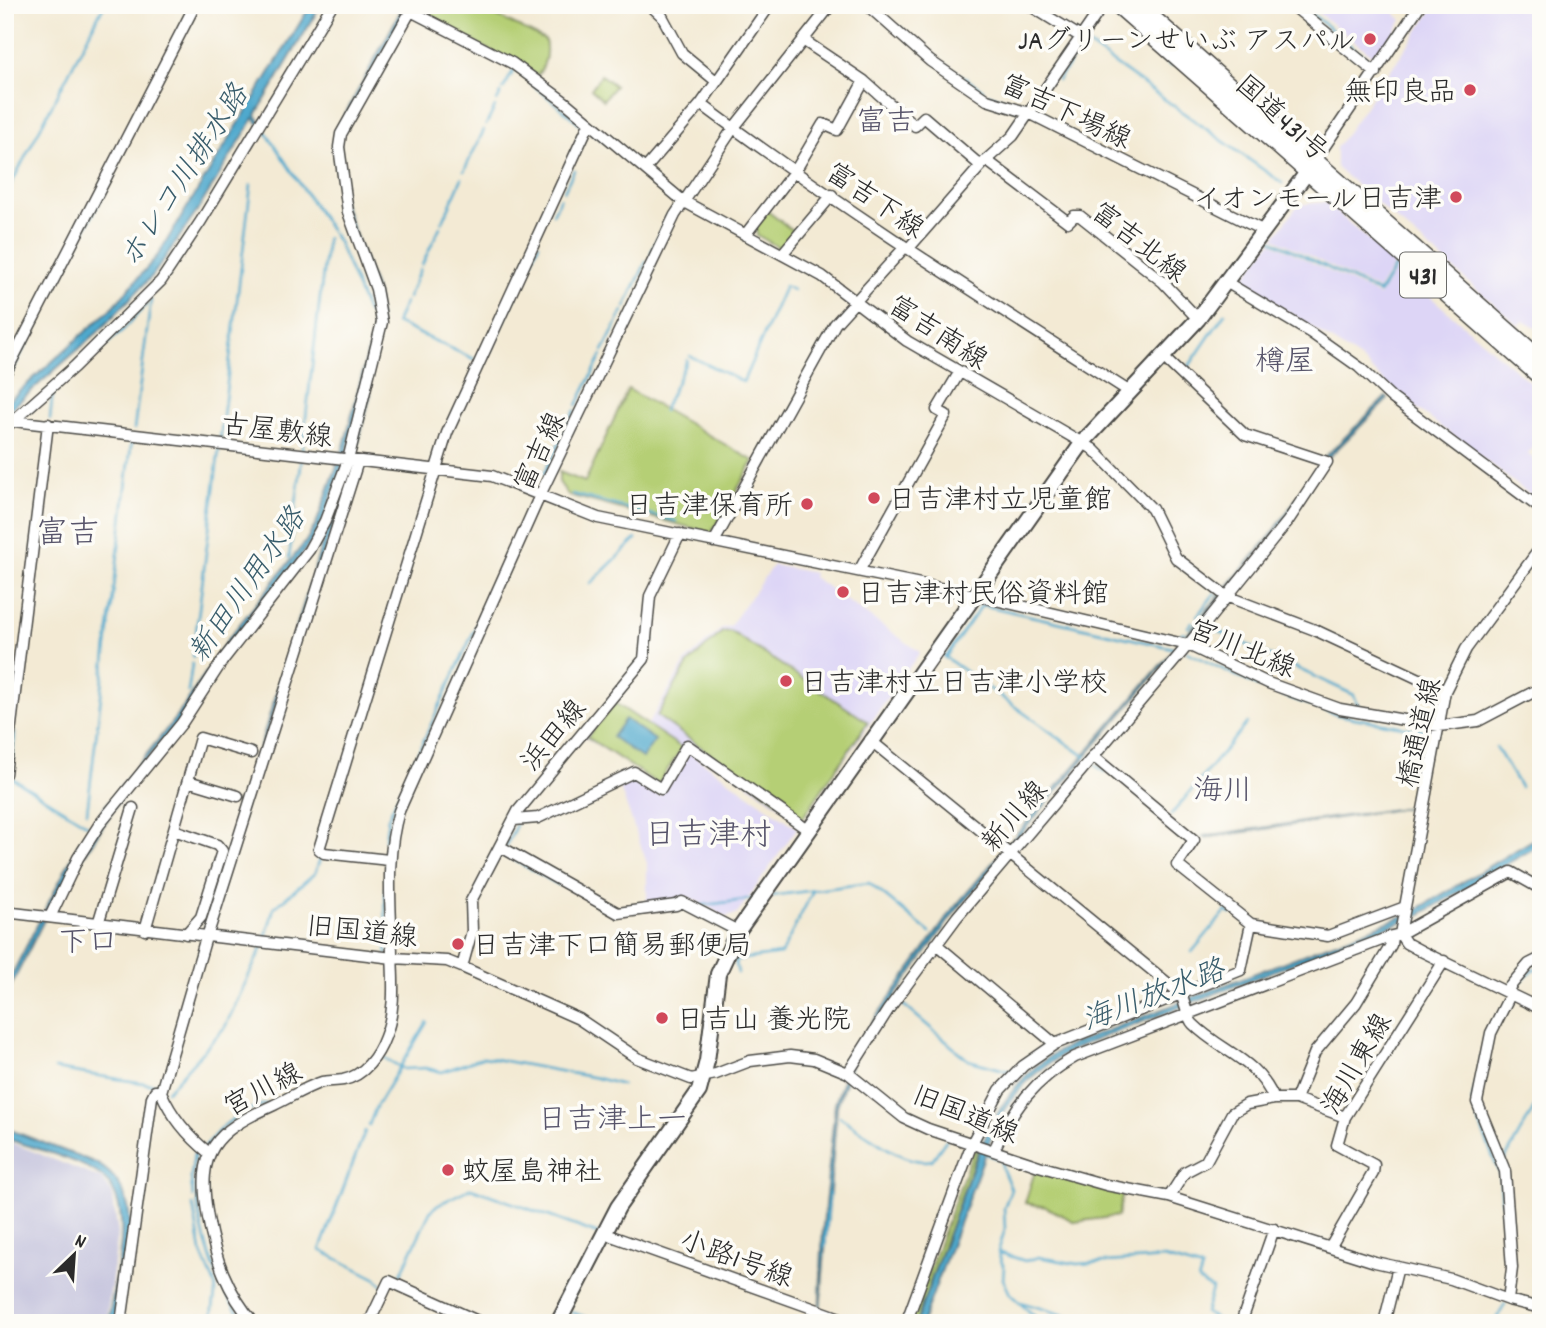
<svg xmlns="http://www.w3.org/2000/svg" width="1546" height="1328" font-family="Dekko,'Klee One',sans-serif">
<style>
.built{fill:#ddd5f6}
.industrial{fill:#c2c1dc}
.green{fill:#b5cf75;stroke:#707d50;stroke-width:2}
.water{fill:#4fa9cd;stroke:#3d6a7c;stroke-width:2}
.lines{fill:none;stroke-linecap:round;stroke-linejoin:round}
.stream{stroke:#4fa9cd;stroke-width:2.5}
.minor-casing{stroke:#494844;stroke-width:13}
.secondary-casing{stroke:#494844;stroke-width:18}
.trunk-casing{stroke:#494844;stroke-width:19}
.minor{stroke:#fff;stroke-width:10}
.secondary{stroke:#fff;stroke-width:14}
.trunk{stroke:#fff;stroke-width:16}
.poi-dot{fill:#d1495b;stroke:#fdfcf7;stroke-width:2.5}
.labels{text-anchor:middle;stroke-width:7;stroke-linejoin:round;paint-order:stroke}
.shield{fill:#fdfcf7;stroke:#6a6a68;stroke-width:2}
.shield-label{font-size:26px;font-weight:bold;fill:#2b2b2b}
.poi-label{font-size:28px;fill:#2b2b2b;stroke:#fdfcf7;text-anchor:start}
.street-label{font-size:28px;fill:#2b2b2b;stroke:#fdfcf7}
.neighbourhood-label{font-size:30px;fill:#57546a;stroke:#fdfcf7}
.water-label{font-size:30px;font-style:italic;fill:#395d6c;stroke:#fdfcf7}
.quarter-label{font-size:32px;fill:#57546a;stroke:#fdfcf7}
</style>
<rect width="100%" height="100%" fill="#fdfcf7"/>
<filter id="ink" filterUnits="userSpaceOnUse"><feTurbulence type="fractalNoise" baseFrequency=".0143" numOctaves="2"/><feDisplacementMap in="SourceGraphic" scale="14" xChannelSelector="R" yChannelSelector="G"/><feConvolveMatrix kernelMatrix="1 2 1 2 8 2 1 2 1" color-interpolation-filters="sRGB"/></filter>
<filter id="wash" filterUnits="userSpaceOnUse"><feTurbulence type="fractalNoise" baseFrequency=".00686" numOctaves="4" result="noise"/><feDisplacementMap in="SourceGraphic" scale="28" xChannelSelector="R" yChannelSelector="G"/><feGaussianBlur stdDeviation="1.57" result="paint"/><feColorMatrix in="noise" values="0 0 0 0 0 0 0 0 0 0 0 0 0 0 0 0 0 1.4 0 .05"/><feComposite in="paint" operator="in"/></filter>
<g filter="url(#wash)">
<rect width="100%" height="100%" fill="#f3ead4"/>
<!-- built -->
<path class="built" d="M1308 5H1387L1402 20 1376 58Z
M1436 5H1541V331L1523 321 1519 326 1336 167V148Z
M1325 202 1395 263 1378 290 1274 238 1298 205Z
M1271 242 1379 296 1397 268 1541 392V439L1528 454 1541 465V503L1398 394 1360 359 1247 285 1246 275Z
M773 565 814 573 813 577 920 652 801 821 687 742 658 784 584 737 615 702 648 724 686 661 722 628 730 626Z
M687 751 797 828 737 914 726 917 691 898 647 905V863L620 788 633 780 660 796Z"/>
<!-- industrial -->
<path class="industrial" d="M5 1140 102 1179 112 1193 118 1233 106 1323H5Z"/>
<!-- green -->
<path class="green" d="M434 5H474L545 40C548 54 546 65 537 76L428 17Z
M601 75 615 86 603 100 591 89Z
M766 210 797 234 783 250 757 235 756 226Z
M628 389 754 461 711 533 568 495 559 482V472L585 482Z
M730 631 868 722 802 819 657 716 688 664 722 632Z
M615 703 682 748 658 784 587 737Z
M978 1149 915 1323H910L973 1151Z
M1035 1171 1123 1192 1118 1216 1075 1222 1046 1207 1025 1203Z"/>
<!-- water -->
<path class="water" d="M311 5H321L256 115 264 127 262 129 254 118 196 213 153 275 98 332 5 414V404L114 306 158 255Z
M404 5H409L339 132 343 201 376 292 380 317 346 455 322 523 310 544 230 643 183 716 144 762 49 910 5 998V988L78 845 99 814 180 712 227 640 306 541 316 524 344 446 375 323 373 293 340 208 334 135Z
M368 393H371L355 457 204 929Z
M1386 397 1388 399 1327 459 1283 523 955 912 856 1051 837 1106 819 1323 823 1226 835 1104 854 1048 953 909 1272 534 1325 457Z
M625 719 655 740 642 758 612 737Z
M1418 806 1204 838 1203 836Z
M1541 835V844L1421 914 1085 1044C1044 1062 1018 1084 997 1122L922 1323H916C930 1284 944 1246 958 1207 983 1140 1003 1073 1075 1043L1411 913Z
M5 1128 96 1163C152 1194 124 1269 117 1323H108C114 1281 139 1204 100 1175 77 1159 33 1148 5 1138Z"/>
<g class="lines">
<!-- stream -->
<path class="stream" d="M1301 5 1333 31
M899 27 907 34
M1342 39 1370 61
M1084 42 1282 183
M931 55 983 90
M1058 80 1106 9 1171 66
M531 83 583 126
M503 89 514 70
M988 94 1026 107
M497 101 501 93
M486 125 495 107
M262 126 338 242 368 314
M591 132 606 142
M464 171 484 130
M564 191 574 170
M5 196 104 5
M553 214 560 198
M666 220 668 215
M442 223 462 178
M1272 240 1379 293 1395 267
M651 253 663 226
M422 265 440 227
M530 265 539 244
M408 298 420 269
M405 302 396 323 474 359
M625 307 646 262
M510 308 520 285
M490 351 508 312
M603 351 623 311
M690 356 743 382 785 286 793 290
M1185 372 1225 313
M66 380 126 327 146 305
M5 385 105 191
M577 405 602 355
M663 411 687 360
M50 419 53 391
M134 429 151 300
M220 441 251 185
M302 451 327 238
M544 474 575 410
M572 494 676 521
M289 558 302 458
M590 584 636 539
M1197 616 1215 593
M1207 626 1354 695 1358 705
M1188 627 1192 622
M1178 636 1184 632
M1187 652 1255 685 1338 715 1431 732
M942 655 1086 757
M193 657 219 449
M945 658 982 605 1177 649
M188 692 192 664
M1496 747 1520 787
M1096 765 1104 772
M12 778 88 825
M87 812 132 438
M6 813 15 733
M1171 815 1247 723
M385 840 388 818 491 594
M505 848 516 825
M501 853 559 885
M385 888 387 955
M770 896 869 883 930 933
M697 906 753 899
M265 939 274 908 315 873 321 856
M1192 952 1226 911 1231 914
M738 973 735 960 781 954 813 891
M1522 980 1541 964
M899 1001 968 1060 1012 1072
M381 1056 404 1069 426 1068 442 1072 484 1057 597 1078 622 1085
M55 1069 156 1085
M167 1091 225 1027 262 947
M1472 1102 1489 1027
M377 1105 427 1022
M1475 1111 1500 1175 1502 1204
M840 1117C863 1131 905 1168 932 1160L946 1140
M369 1125 376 1107
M365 1131 320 1250 377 1279 382 1285
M205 1147C221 1125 240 1110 266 1104
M201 1152C187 1207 212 1280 246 1323
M987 1154 1002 1160V1168L1011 1189 1004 1208 1005 1229 998 1252 1004 1268 1003 1279 1010 1294 1042 1323
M1505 1159 1541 1096
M193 1197 191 1178 194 1154
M193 1205 201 1251 216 1287 211 1323
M1502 1211 1506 1249
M825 1246 829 1194
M998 1252 1025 1261 1039 1257 1077 1264 1164 1258 1202 1269 1198 1281 1212 1289 1205 1313 1225 1323
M1541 1256 1533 1271 1541 1276
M398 1280 430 1212 437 1205 471 1188 598 1234
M1020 1302 1091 1323
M571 1312 602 1323
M1495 1323 1505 1304"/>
</g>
</g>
<g filter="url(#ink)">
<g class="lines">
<!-- minor casing -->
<g class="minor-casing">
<path id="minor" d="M399 5 512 63 565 102 683 201 822 276 907 341 1093 449 1152 509 1176 558 1226 596 1315 630 1445 691
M650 5 662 16 682 53 716 81
M770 5 701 104C839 207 985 299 1130 392
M867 5 930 61 987 100 1029 113 1264 231
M1029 5 1081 37
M1292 5 1376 73
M803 40 864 81 915 126 924 117 981 166
M986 160 1068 222 1074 216H1080L1163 282 1198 319
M1314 162 1420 5
M646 168 701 104
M745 235 797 168 823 124 837 130 864 81
M908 249 986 160 1013 136 1103 5
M783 253 832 195
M1226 282 1311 333 1359 367 1392 398 1541 509
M5 374 195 5
M5 420 492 476 598 518 974 595 1188 645 1268 683 1340 709 1439 726 1478 721 1541 688
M5 428 74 367 161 281 201 221 332 5
M714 542 835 324 905 247
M859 571 946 415 937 410 959 373
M870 740 1181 994C1185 1003 1187 1018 1193 1024 1221 1052 1256 1058 1274 1099
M5 774 48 424
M188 781 238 796
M514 820 538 818 634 772 661 789 687 745 808 830
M174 830 217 845 222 851 201 917 186 934
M501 847 618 913 676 905 682 902 738 931
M389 860 324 853 319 849 447 433 589 124
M5 912 393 958 447 961 462 967 579 1019 637 1058 691 1079 716 1074 750 1061 790 1056 814 1059 848 1073 904 1118 928 1129 1039 1166 1106 1185 1169 1197 1375 1262 1451 1279 1508 1300 1541 1308
M50 917 78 858 99 825 182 723 223 660 309 550 325 521 348 460 382 322 376 289 348 212 339 147 341 134 414 5
M98 924 133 808
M1251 924 1328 936 1405 907
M145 930 200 738 251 753
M1400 934 1445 691 1466 649 1541 547
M1400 934 1511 872 1541 889
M206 937 161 1092C171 1115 189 1137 209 1153
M207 937 358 461
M936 944 1055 1044
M462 967 472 931 471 901 518 811 644 659 650 596 680 534
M1507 990 1529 964 1541 958
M848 1073 888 1010 957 917 1188 645 1288 521 1327 462 1245 435 1164 358
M1296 1099 1315 1052 1356 1003 1391 945 1392 936
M994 1150C1013 1108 1035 1079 1075 1057L1392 936 1400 934 1406 943 1421 951 1541 1009
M1169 1197 1185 1172 1206 1161 1232 1113 1247 1104 1274 1099H1296L1345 1117
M606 1234 854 1323
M1331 1246 1373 1173 1374 1165 1337 1145 1345 1117 1444 961
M1508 1300 1512 1268 1505 1171 1477 1102 1491 1033 1511 993
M121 1323 152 1097 155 1091 161 1092
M254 1323C227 1292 215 1258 208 1218 196 1150 214 1132 274 1105 289 1098 306 1087 322 1082 328 1081 336 1081 343 1080 364 1076 378 1056 385 1037 396 1010 393 981 392 953 391 904 385 858 399 811L541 493 675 215 732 130 831 5
M369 1323 389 1281 482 1323
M906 1323 972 1143 1000 1090 1023 1066 1055 1044 1241 970 1251 924 1177 865 1194 840 1093 756
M1241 1323 1274 1229
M1384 1323 1398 1267"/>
</g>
<!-- secondary casing -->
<g class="secondary-casing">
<path id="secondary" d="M558 1323 618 1207 699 1091 707 1061 718 974 738 931 1083 442 1198 319 1314 163"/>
</g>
<!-- trunk casing -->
<g class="trunk-casing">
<path id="trunk" d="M1118 5 1541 377
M1138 5 1541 360"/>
</g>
<!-- minor -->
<use href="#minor" class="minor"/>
<!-- secondary -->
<use href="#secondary" class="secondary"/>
<!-- trunk -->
<use href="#trunk" class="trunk"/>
</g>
</g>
<!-- markers -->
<g class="poi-dot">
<circle cx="1370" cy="39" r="7"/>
<circle cx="1470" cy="90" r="7"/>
<circle cx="1456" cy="197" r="7"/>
<circle cx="874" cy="498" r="7"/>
<circle cx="807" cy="504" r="7"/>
<circle cx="843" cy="592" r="7"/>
<circle cx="786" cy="681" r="7"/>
<circle cx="458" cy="944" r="7"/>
<circle cx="662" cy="1018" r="7"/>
<circle cx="448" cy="1170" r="7"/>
</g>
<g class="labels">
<!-- shield labels -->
<rect class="shield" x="1400" y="252.5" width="46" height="45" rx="5"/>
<g class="shield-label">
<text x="1423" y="284">431</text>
</g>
<!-- poi labels -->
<g class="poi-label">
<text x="1356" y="49" text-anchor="end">JAグリーンせいぶ アスパル</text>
<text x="1456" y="100" text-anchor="end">無印良品</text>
<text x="1442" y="207" text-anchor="end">イオンモール日吉津</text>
<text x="888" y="508">日吉津村立児童館</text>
<text x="793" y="514" text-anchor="end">日吉津保育所</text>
<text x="857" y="602">日吉津村民俗資料館</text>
<text x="800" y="691">日吉津村立日吉津小学校</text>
<text x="472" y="954">日吉津下口簡易郵便局</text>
<text x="676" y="1028">日吉山 養光院</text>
<text x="462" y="1180">蚊屋島神社</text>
</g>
<!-- street labels -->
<g class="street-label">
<text transform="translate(1067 110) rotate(25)" y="10">富吉下場線</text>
<text transform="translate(1283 117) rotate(42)" y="10">国道431号</text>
<text transform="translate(876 199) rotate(34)" y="10">富吉下線</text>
<text transform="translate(1140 241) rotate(38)" y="10">富吉北線</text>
<text transform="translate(939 331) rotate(33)" y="10">富吉南線</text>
<text transform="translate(277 429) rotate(7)" y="10">古屋敷線</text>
<text transform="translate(538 451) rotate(-65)" y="10">富吉線</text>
<text transform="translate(1243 647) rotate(22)" y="10">宮川北線</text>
<text transform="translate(1418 732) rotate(-77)" y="10">橋通道線</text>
<text transform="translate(552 734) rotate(-50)" y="10">浜田線</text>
<text transform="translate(1013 815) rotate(-49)" y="10">新川線</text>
<text transform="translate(362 930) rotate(6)" y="10">旧国道線</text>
<text transform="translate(1355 1063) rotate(-60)" y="10">海川東線</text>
<text transform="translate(262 1088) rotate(-28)" y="10">宮川線</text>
<text transform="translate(966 1113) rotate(22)" y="10">旧国道線</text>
<text transform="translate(737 1257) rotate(20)" y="10">小路1号線</text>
</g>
<!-- neighbourhood labels -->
<g class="neighbourhood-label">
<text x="886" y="130">富吉</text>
<text x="1285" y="370">樽屋</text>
<text x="1223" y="799">海川</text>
<text x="88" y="951">下口</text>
<text x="612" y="1128">日吉津上一</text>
</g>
<!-- water labels -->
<g class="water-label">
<text transform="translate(183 175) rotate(-57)" y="10">ホレコ川排水路</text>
<text transform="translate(246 584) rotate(-55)" y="10">新田川用水路</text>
<text transform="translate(1153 994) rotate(-21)" y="10">海川放水路</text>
</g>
<!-- quarter labels -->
<g class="quarter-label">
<text x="68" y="542">富吉</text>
<text x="708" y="844">日吉津村</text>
</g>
</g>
<!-- margin -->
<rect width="1546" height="1328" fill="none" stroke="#fdfcf7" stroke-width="28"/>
<!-- north arrow -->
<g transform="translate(74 1255) rotate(25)" stroke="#fdfcf7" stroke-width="5" paint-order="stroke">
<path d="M0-5L12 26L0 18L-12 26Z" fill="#2b2b2b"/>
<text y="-10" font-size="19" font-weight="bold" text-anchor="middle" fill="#2b2b2b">N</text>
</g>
</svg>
